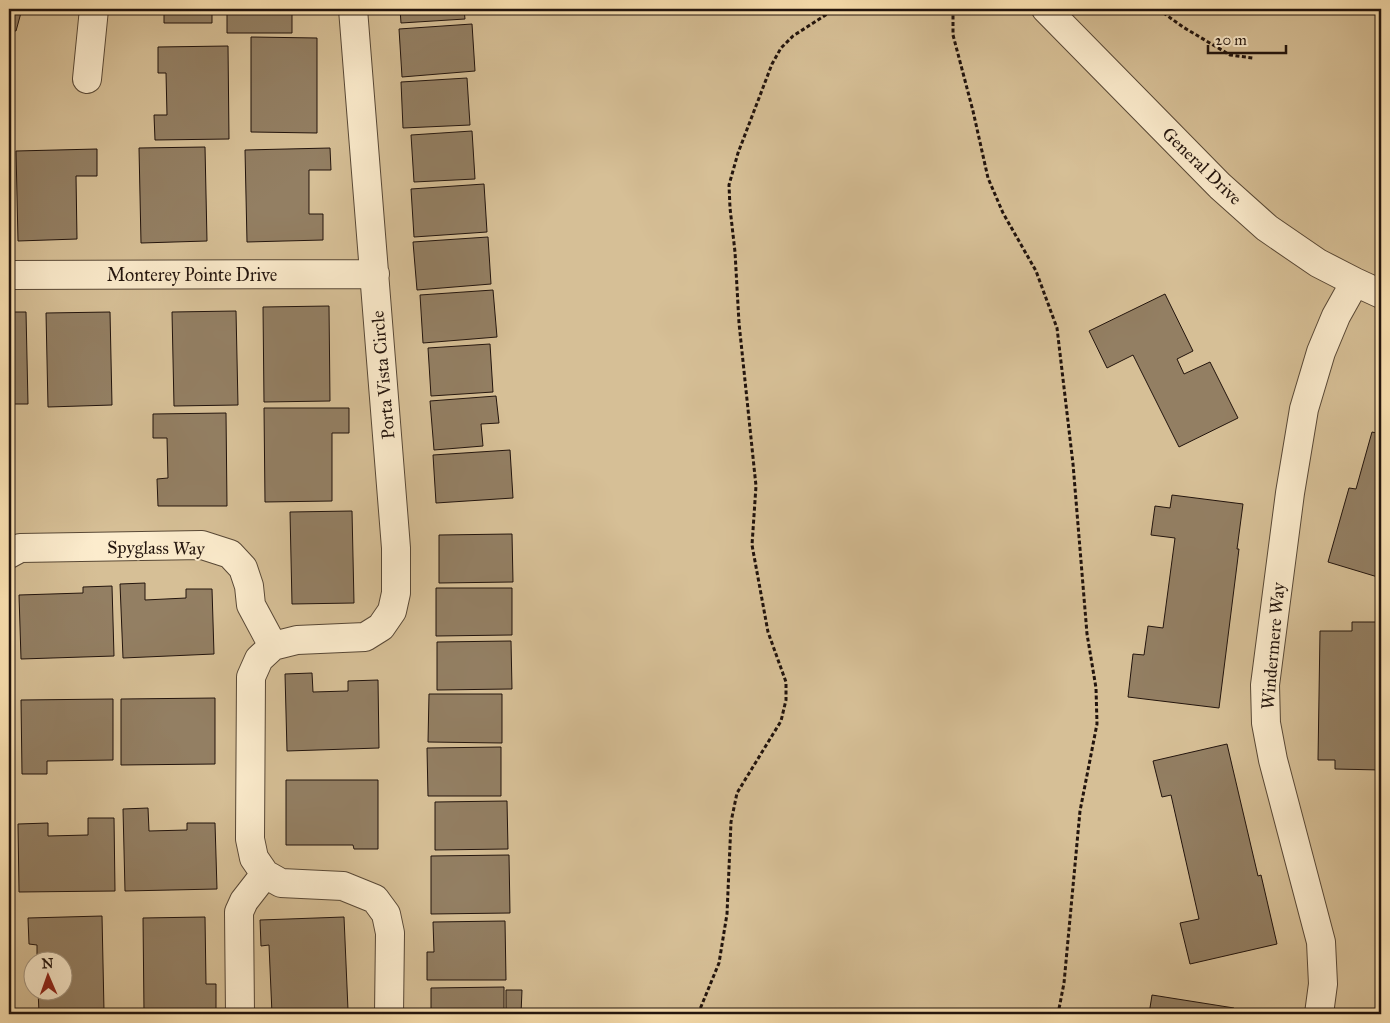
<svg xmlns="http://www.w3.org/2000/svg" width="1390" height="1023" font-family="'IM FELL Great Primer',serif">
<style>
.green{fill:#d6bf96;stroke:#7c6a52;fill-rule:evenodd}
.building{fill:#937f63;stroke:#22140d}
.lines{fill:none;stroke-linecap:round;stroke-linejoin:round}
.minor-casing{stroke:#584836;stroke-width:30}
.path{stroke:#22140d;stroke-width:3;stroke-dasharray:4 2.5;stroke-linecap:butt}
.minor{stroke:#fceccd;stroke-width:28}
.labels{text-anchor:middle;stroke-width:4;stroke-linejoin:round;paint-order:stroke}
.street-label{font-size:18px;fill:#22140d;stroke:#fceccd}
</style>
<rect width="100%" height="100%" fill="#fbe2b2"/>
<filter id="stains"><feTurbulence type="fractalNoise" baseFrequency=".004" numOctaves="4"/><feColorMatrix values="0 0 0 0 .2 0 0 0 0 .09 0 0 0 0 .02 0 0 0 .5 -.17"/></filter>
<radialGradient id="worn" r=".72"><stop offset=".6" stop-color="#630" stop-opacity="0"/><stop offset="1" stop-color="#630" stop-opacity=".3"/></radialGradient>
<!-- green -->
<path class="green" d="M9 9H1381V1014H9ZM32 960H62V990H32Z"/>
<!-- building -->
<path class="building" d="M9 9H22L16 31 9 30Z
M164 9H212V23H164Z
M227 9H292V33H227Z
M400 9H464L465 19 401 23Z
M472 24 475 71 402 77 399 29Z
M251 37 317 38V133L251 132Z
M228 46 229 139 155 140 154 115H167L166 73H158V47Z
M467 78 470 125 403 128 401 82Z
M472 131 475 179 414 182 411 135Z
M205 147 207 241 141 243 139 148Z
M330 148 331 170H309V214H323V240L247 242 245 150Z
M97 149V176H76L77 239 18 241 16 151Z
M484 184 487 232 414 237 411 189Z
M488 237 491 284 417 290 413 242Z
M493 290 497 337 423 343 420 295Z
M1165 294 1193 351 1177 359 1184 374 1210 362 1238 418 1179 447 1133 355 1107 368 1089 331Z
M329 306 330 401 264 402 263 307Z
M236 311 238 405 174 406 172 312Z
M9 312H26L28 404H9Z
M110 312 112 405 48 407 46 313Z
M490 344 493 392 431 396 428 348Z
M496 396 499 423 481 424 483 446 434 450 430 401Z
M264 408H349V433H332V501L265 502Z
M226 413 227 506H158L157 479 168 478 167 438H153V414Z
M1372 432 1381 434V578L1328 562 1349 488 1356 489Z
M510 450 513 498 436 503 433 455Z
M1172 495 1243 504 1237 549H1239L1219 708 1128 697 1133 654 1144 655 1148 626 1163 628 1175 538 1151 535 1155 506 1170 508Z
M352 511 354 603 292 604 290 512Z
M512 534 513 582 439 583V535Z
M145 583V600L186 598V589H212L214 654 123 658 120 584Z
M112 586 114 656 21 659 19 595 83 593V587Z
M436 588H512V635L436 636Z
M1352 622H1381V770L1335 769V760H1318L1320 631H1352Z
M511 641 512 689 437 690V642Z
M312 673 313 692 348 691V681L378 680 379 748 287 751 285 674Z
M429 694H502V743L428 742Z
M215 698V764L121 765V699Z
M113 699V760L47 761V774H22L21 700Z
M1227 744 1258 876 1261 875 1277 944 1190 964 1180 923 1199 919 1171 795 1162 797 1153 761Z
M501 747V796H428L427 748Z
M286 780H378V849H354L353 845H286Z
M507 801 508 849 435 850V802Z
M148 808 149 831 187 830V823H215L217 889 125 891 123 809Z
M88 818H114L115 891 19 892 18 824 48 823V836L88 835Z
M509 855 510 913 431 914V856Z
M102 916 104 1011 39 1013 38 990H62V960H37V945L29 944 28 918Z
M205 917 206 984H216V1011L144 1012 143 918Z
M344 917 348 1010 272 1014 269 945 261 946 260 920Z
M505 921 506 980H427V952H434L433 922Z
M504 987V1014H431V988Z
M506 990H522L521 1014H506Z
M1152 995 1234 1008 1233 1014H1149Z"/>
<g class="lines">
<!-- minor casing -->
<g class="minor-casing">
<path id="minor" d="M353 9 396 548V593L392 611 381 627 365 637 297 640 273 646 259 659 251 677 250 839 254 858 265 874 281 883 343 886 375 899 386 914 390 933 389 1014
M1046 9 1220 186 1267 228 1318 263 1355 282 1381 294
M87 79 94 9
M9 275 375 274
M9 554 20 548 202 545 230 554 243 568 249 586 251 605 273 646
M240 1014 239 912 244 901 265 874
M1319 1014 1323 984 1321 942 1273 760 1266 723 1265 685 1290 493 1304 409 1321 352 1336 316 1355 282"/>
</g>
<!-- path -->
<path class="path" d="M953 9V35L973 111 988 178 1003 213 1036 271 1057 328 1073 464 1087 634 1096 688 1097 724 1080 811 1064 983 1058 1014
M1158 9 1183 27 1230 55 1253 58
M698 1014 719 963 727 914 731 822 737 793 781 721 786 700V682L768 632 752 545 756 486 739 323 735 252 730 208 729 185 738 153 772 64 781 48 793 36 835 9"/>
<!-- minor -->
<use href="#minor" class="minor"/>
</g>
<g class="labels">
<!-- street labels -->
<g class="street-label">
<text transform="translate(1202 166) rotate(44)" y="6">General Drive</text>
<text x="192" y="281">Monterey Pointe Drive</text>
<text transform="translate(383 375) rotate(-95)" y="6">Porta Vista Circle</text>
<text transform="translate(156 548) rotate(1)" y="6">Spyglass Way</text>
<text transform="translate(1273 646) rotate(-85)" y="6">Windermere Way</text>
</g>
</g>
<!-- margin -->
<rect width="1390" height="1023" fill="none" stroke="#fbe2b2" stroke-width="30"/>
<rect x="10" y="10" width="1370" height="1003" fill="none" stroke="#22140d" stroke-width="2.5"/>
<rect x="15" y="15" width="1360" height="993" fill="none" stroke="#22140d"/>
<!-- north arrow -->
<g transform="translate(48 976) rotate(358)"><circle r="24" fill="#fceccd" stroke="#a59680"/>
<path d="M0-4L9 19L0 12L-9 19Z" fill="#8f2418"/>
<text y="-8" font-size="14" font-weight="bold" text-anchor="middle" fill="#22140d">N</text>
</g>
<!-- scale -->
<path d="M1208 45v8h78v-8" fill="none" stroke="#22140d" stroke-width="2.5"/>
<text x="1215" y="45" font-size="15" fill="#22140d" stroke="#fceccd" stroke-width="4" paint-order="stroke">20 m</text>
<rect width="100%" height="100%" filter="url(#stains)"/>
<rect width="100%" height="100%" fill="url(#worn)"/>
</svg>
